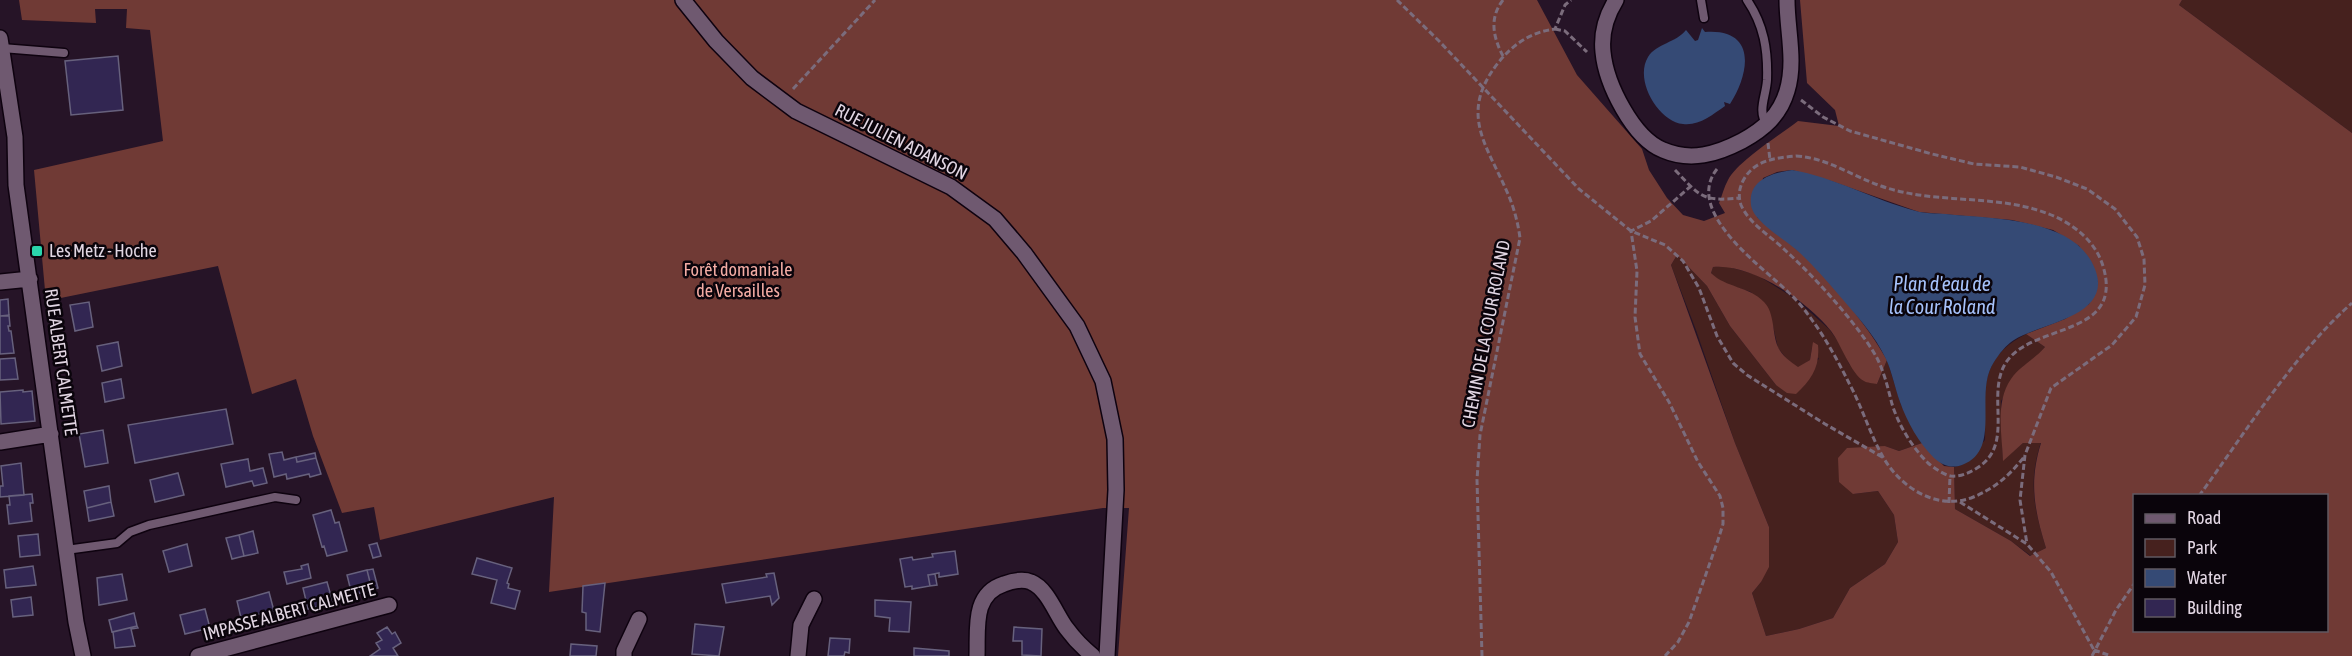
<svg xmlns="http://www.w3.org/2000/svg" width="2352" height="656" font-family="'Asap Condensed',sans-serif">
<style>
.green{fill:#46211e}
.forest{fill:#703a35;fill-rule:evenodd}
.water{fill:#354a75}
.building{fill:#322652;stroke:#67617d;stroke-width:1.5}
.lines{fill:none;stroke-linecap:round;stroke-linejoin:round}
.lane-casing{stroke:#0e020f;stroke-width:11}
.street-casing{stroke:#0e020f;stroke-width:18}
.secondary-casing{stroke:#0e020f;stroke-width:18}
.path{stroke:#7b6c7c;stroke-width:3;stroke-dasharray:6 3;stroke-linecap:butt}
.lane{stroke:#6f5970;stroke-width:8}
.street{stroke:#6f5970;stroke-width:15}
.secondary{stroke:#6f5970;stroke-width:15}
.poi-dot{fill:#2ad5ac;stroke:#0a040b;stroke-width:2}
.labels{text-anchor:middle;stroke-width:5;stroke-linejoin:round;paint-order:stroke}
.street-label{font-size:18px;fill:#e2d6e3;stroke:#0a040b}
.poi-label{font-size:18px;fill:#e2d6e3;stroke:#0a040b;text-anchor:start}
.park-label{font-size:18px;fill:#f4aca4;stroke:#0a040b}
.water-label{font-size:20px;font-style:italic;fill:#a6c2fb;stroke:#0a040b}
</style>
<rect width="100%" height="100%" fill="#261427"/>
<!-- green -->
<path class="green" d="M2182 0H2352V133L2179 5Z
M1677 255 1707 286 1730 326 1776 385 1819 359 1812 348 1810 360 1798 368 1786 358 1778 348 1773 326 1751 292 1720 282 1711 273 1713 267 1726 266 1757 275 1794 298 1829 329 1843 348 1849 364 1877 384 1887 360 1901 405 1922 443 1899 451 1885 446 1853 494 1878 491 1894 515 1898 542 1885 564 1850 588 1833 618 1799 629 1766 636 1752 593 1761 582 1769 527 1735 443 1696 330 1671 265Z
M2026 334 2045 347 2036 358 2024 366 2001 401 2003 460 2023 443 2041 442C2028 482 2034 509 2046 548L2031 556 2011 541 1955 509 1954 467 1962 465 1985 440C1986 393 1976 360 2026 334Z"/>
<!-- forest -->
<path class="forest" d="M19 0H1537L1577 75 1642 149 1649 170 1667 198 1683 215 1704 221 1725 213 1719 203C1722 196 1724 187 1728 180 1738 161 1780 135 1798 121L1839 126 1835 110 1807 83 1800 0H2182L2179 5 2352 133V656H1118L1129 508H1103L549 592 554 497 380 540 374 507 342 513 313 436 296 379 252 394 218 266 46 301 34 170 163 141 150 30 126 28 127 9H95L96 23 22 20ZM1792 170 1831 181 1919 212 2012 220 2053 230 2079 246 2098 282 2089 304 2065 319 2026 334 2045 347C2035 359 2020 366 2011 379 1995 402 2002 434 2003 461L2023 443H2041C2029 482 2034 509 2046 548L2030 556 2011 541 1955 509 1954 467 1944 466 1922 443 1899 451 1885 446 1847 448 1838 458 1839 482 1853 494 1878 491 1894 515 1898 542 1885 564 1850 588 1833 618 1799 629 1766 636 1752 593 1761 582 1769 567V527L1735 443 1671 265 1677 255 1707 286 1730 326 1776 385 1787 393 1796 394C1812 379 1820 366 1818 345L1813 342 1810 360 1798 367C1791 362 1782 356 1778 347 1772 334 1775 313 1764 302 1749 286 1726 288 1711 273L1713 267C1752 263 1807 301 1831 331 1841 344 1851 374 1864 381 1867 383 1873 383 1877 384L1887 360C1867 325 1830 279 1800 252 1786 240 1771 229 1757 217L1763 178 1777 172ZM2134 496H2326V630H2134Z"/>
<!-- water -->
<path class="water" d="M1702 28 1705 32C1757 28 1750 73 1730 104L1724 102 1725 106C1712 115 1699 126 1683 124 1658 121 1634 80 1648 57 1657 43 1676 43 1686 30L1695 41 1698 40Z
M1792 170C1834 177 1874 200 1916 211 1926 214 1936 213 1946 214 1992 219 2075 217 2095 269 2114 317 2040 323 2014 340 2006 345 1999 354 1994 362 1973 393 2003 450 1962 465 1951 469 1942 465 1934 458 1919 443 1907 422 1900 402 1895 388 1892 372 1886 359 1875 335 1855 314 1838 294 1826 280 1814 266 1800 253 1788 241 1753 222 1751 205 1748 180 1772 173 1792 170Z"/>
<!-- building -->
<path class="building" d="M118 56 123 110 71 115 65 61Z
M8 299 9 316H0V300Z
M89 302 93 327 75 331 70 305Z
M9 315 10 326H8L9 331H11L14 353 0 354V316Z
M118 342 122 366 102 371 97 346Z
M15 358 18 379 0 380V359Z
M121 379 124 398 105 402 102 383Z
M23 390V392L32 391 35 421 1 424 0 392Z
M226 409 233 444 135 463 128 425Z
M103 430 108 463 85 467 79 434Z
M282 452 284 460 296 457 297 462 316 458 321 474 310 477 309 474 287 479 286 474 274 477 269 454Z
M315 453 316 458 297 462 296 457Z
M248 459 250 471 263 468 267 483 254 486 252 481 226 487 221 464Z
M21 463 24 495 0 497V486H3L1 466Z
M178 473 184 495 155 502 150 480Z
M109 486 111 502 87 508 84 491Z
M32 494 33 503H30L32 521 9 524 7 505H10L9 496Z
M111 502 114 516 89 521 87 508Z
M331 510 335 523 339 522 347 551 327 556 324 546 322 547 313 515Z
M253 531 258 553 244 556 239 535Z
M38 534 40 555 20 557 18 536Z
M239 535 244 556 232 559 226 538Z
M377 543 381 556 373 558 369 545Z
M187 544 192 566 169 572 163 551Z
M955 551 958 574 939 577V573L928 575 930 586 912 589V586L905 587 900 559 912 557 913 560 933 557 932 554Z
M477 558 512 568 507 583 509 584 508 588 520 591 515 609 491 603 497 580 472 574Z
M308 564 311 578 287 584 284 572 302 569 301 566Z
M33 566 36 585 6 588 4 570Z
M373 569 378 588 372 590 367 570Z
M367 570 372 590 352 595 347 575Z
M774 573 779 598 772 605 770 596 726 603 722 584 767 577 766 574Z
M122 574 127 600 99 605 97 578Z
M935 574 937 585 930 586 928 575Z
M327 582 333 603 308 609 303 588Z
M605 583 600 632 586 630V613L582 612 583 586Z
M269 592 274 611 241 618 237 601Z
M31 597 33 615 13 617 11 600Z
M875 600 911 602 909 632 889 631 890 618 875 616Z
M205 609 210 628 185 634 180 615Z
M134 613 137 626 112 632 109 620Z
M695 624 724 627 719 656 692 654Z
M137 626 138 628 131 629 135 646 115 648 113 632Z
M387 627 392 634 395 632 401 643 393 648 398 656H370L380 649 376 643 382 640 377 633Z
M1014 627 1042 629 1041 656 1022 655V641H1013Z
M830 638 850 639 849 653 845 652 844 656H828Z
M571 644 597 646 596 656H570Z
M914 648 949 651V656H914Z"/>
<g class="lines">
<!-- lane casing -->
<g class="lane-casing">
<path id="lane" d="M1701 0 1704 18
M1747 0C1764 25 1768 50 1767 80 1766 97 1757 110 1767 125
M2 48 64 53
M66 550 117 543 130 532 149 525 275 497 296 500"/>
</g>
<!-- street casing -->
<g class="street-casing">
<path id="street" d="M1616 0C1606 16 1601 33 1603 52 1606 84 1633 138 1663 150 1691 162 1717 154 1742 141 1764 129 1780 115 1787 91 1796 61 1787 30 1787 0
M0 38 15 137 16 185 76 622 83 656
M0 282 30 279
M0 442 51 434
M198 656 389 605
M624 656V651L639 619
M798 656 801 625 814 599
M977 656C978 629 972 594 1004 584 1012 581 1022 578 1031 582 1048 589 1056 615 1067 629 1075 640 1083 648 1093 656"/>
</g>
<!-- secondary casing -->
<g class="secondary-casing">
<path id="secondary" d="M683 0 716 41 752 78 796 111 951 187 995 219 1024 253 1077 326 1103 381 1115 439 1116 490 1107 656"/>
</g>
<!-- path -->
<path class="path" d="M1397 0 1439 41 1579 189 1631 231 1665 245 1683 261 1699 288 1717 336 1733 363 1747 375 1825 424 1884 458
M1503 0C1489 18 1493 37 1503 56
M1555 29 1565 31 1587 52
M793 89 875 0
M1801 100 1823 117 1850 131 1932 154 1974 164 2020 167 2056 177 2087 189 2115 209 2137 237 2144 259 2145 285 2136 317 2112 345 2051 388 2025 455 2020 500 2027 544
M1768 143 1770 160
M1796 156C1828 158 1852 176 1881 186 1938 206 2001 192 2056 217 2077 227 2096 243 2103 266 2125 339 2030 322 2005 364 1986 397 2015 445 1977 468 1969 473 1960 477 1951 476 1944 475 1934 468 1928 463 1912 447 1899 426 1892 404 1888 388 1884 372 1877 358 1872 349 1865 339 1859 331 1837 302 1812 275 1786 251 1771 236 1750 225 1741 205 1738 196 1739 188 1744 179 1755 160 1775 158 1796 156Z
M1717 169C1683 212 1763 267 1788 292 1797 300 1805 310 1812 320 1826 339 1838 361 1849 383 1862 407 1870 434 1883 457 1901 488 1936 510 1971 498 1994 489 2009 476 2024 457
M1675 170C1700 196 1702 202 1739 198
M2199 496C2245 433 2294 354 2352 303
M1960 502 2027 544 2051 572 2094 650
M1949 503 1950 476
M2094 650 2111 656
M1482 656 1477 480 1480 435 1520 238C1518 223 1514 208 1508 194 1487 145 1458 114 1498 63 1513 44 1531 32 1555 29L1565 5 1571 0
M1665 656 1678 642 1689 622 1718 540 1723 524V508L1720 496 1698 462 1669 402 1640 354 1635 317 1637 271 1631 231 1651 221 1691 186
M2092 656 2116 610 2134 584"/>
<!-- lane -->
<use href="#lane" class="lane"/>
<!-- street -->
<use href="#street" class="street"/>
<!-- secondary -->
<use href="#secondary" class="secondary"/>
</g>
<!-- markers -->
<rect class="poi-dot" x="31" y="245" width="12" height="12" rx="3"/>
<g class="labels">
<!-- street labels -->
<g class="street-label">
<text transform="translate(901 142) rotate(27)" y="6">RUE JULIEN ADANSON</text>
<text transform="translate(1486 334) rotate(-79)" y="6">CHEMIN DE LA COUR ROLAND</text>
<text transform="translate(61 362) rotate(82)" y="6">RUE ALBERT CALMETTE</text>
<text transform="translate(289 612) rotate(-15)" y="6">IMPASSE ALBERT CALMETTE</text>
</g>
<!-- poi labels -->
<g class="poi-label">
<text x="49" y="257">Les Metz - Hoche</text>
</g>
<!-- park labels -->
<g class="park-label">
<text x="738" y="276">Forêt domaniale<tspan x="738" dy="21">de Versailles</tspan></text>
</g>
<!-- water labels -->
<g class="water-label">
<text x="1942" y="291">Plan d'eau de<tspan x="1942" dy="23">la Cour Roland</tspan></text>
</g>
</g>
<!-- legend -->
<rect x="2133" y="494" width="195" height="138" fill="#0a040b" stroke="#605861" stroke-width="1.5"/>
<rect x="2145" y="514" width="30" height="9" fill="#6f5970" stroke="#605861" stroke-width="1.5"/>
<text x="2187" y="524" font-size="18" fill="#e2d6e3">Road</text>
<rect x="2145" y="539" width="30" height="18" fill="#46211e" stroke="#605861" stroke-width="1.5"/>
<text x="2187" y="554" font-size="18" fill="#e2d6e3">Park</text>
<rect x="2145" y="569" width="30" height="18" fill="#354a75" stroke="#605861" stroke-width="1.5"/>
<text x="2187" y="584" font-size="18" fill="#e2d6e3">Water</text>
<rect x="2145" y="599" width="30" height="18" fill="#322652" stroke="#605861" stroke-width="1.5"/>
<text x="2187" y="614" font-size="18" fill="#e2d6e3">Building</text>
</svg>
